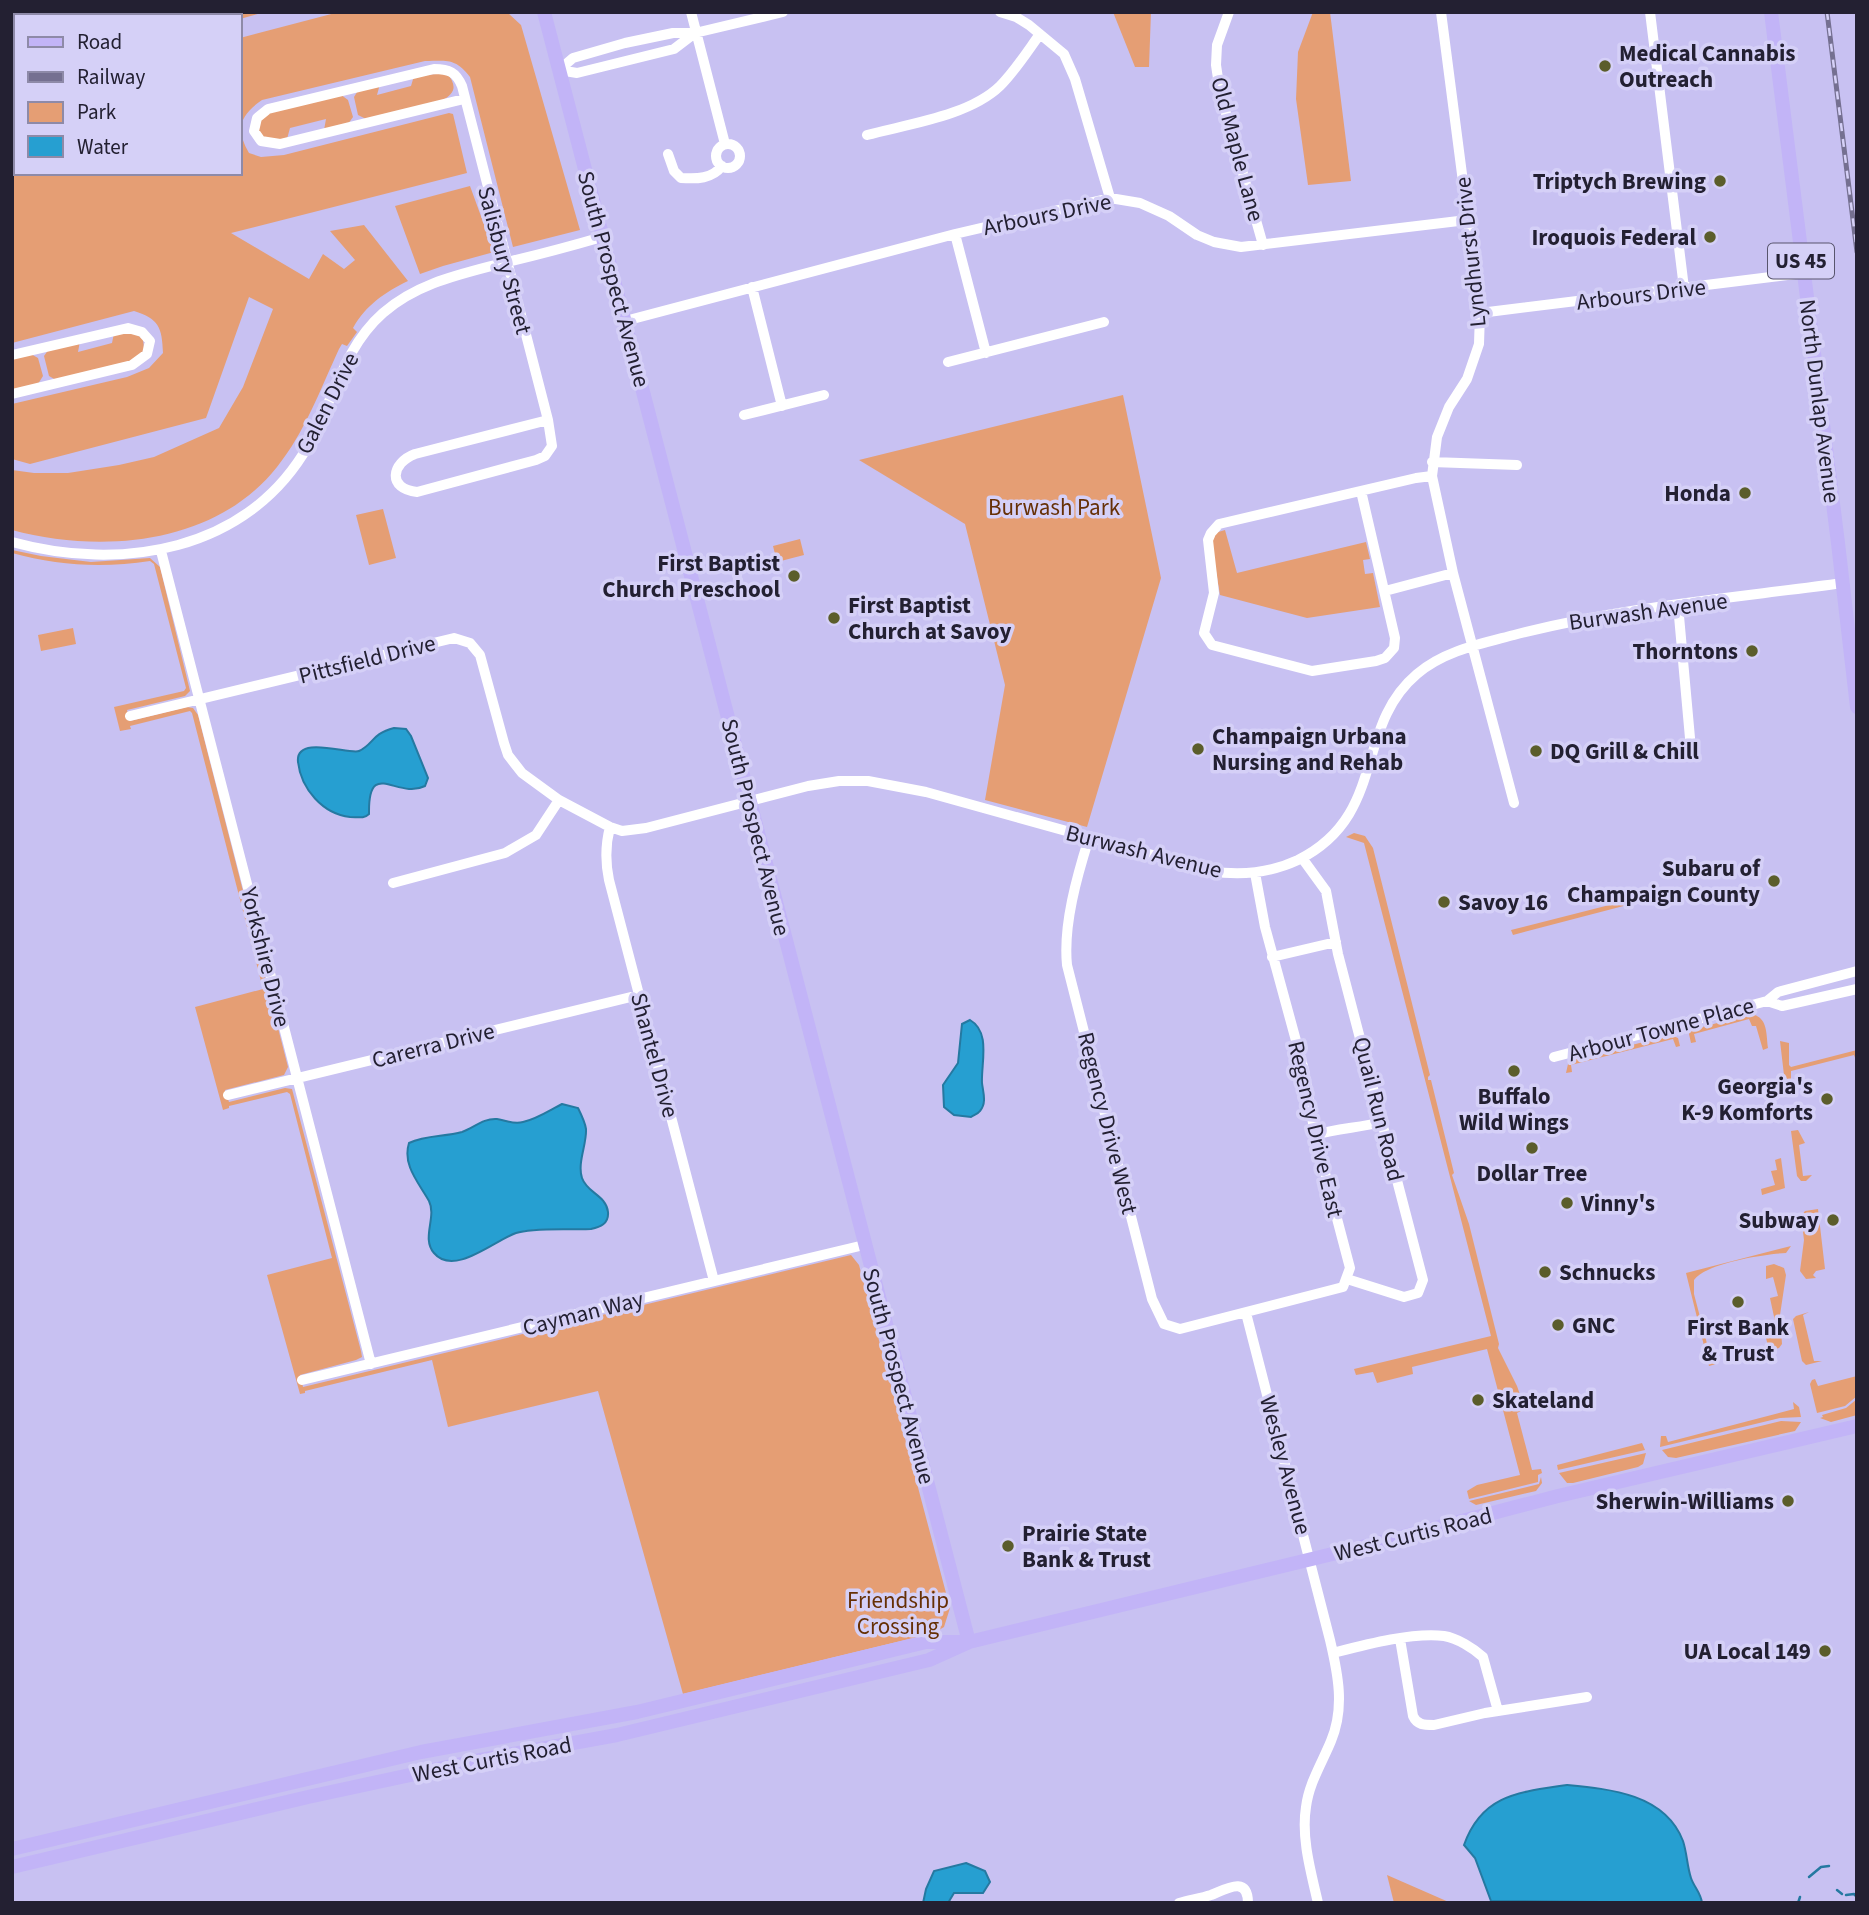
<svg xmlns="http://www.w3.org/2000/svg" width="1869" height="1915" font-family="'Source Sans 3',sans-serif">
<style>
.green{fill:#e59e74}
.water{fill:#269fd1;stroke:#2579a1;stroke-width:2}
.lines{fill:none;stroke-linecap:round;stroke-linejoin:round}
.stream{stroke:#2579a1;stroke-width:2.5}
.minor{stroke:#fff;stroke-width:10}
.major{stroke:#c2b4f7;stroke-width:14}
.rail-casing{stroke:#757091;stroke-width:5}
.rail{stroke:#d5d0f7;stroke-width:2.5;stroke-dasharray:8;stroke-linecap:butt}
.poi-dot{fill:#5b5d2b;stroke:#d5d0f7;stroke-width:2.5}
.labels{text-anchor:middle;stroke-width:7;stroke-linejoin:round;paint-order:stroke}
.shield{fill:#d5d0f7;stroke:#58556d;stroke-width:2}
.shield-label{font-size:21px;font-weight:bold;fill:#232032}
.poi-label{font-size:23px;font-weight:bold;fill:#232032;stroke:#d5d0f7;text-anchor:start}
.street-label{font-size:23px;fill:#232032;stroke:#d5d0f7}
.park-label{font-size:23px;fill:#663006;stroke:#d5d0f7}
</style>
<rect width="100%" height="100%" fill="#c8c1f2"/>
<!-- green -->
<path class="green" d="M12 12H265L240 19V16H16V173H240V38L339 12H507L521 25 580 230 513 247 470 77C455 58 448 61 425 61L262 100C240 115 235 129 249 153L261 157 284 155 449 113 453 114 467 173 231 233 309 279 323 254 344 269 355 260 330 231 364 225 408 281C385 292 366 305 353 328L357 332 347 346 342 344 339 349C320 390 305 432 277 467 215 545 102 554 12 530V470L34 473H68L119 465 154 457 219 428 243 387 273 309 249 297 206 418 30 464 12 459V404L127 377 149 368 163 353C162 327 159 319 134 311L12 343Z
M1113 12H1151L1149 67H1135Z
M1313 12H1330L1351 181 1308 185 1296 99 1298 52Z
M447 73C457 86 456 93 441 101L366 119 358 115 354 97 359 89 380 84 377 95 411 86 414 76Z
M340 94 348 100 353 117 348 124 324 130 326 119 290 128 287 139 278 141 264 138 258 129 261 118 266 113Z
M470 186 494 252 443 266 420 274 395 206Z
M132 331 143 339 144 349 141 355 130 361 56 380 49 376 44 356 49 349 80 341 78 352 112 343 114 333Z
M29 353 38 358 43 376 38 384 12 390V358Z
M1123 395 1161 578 1087 827 985 800 1005 685 965 524 859 460Z
M383 509 396 558 369 565 356 515Z
M1225 530 1237 573 1366 542 1370 559 1363 560 1365 574 1373 573 1380 607 1307 618 1220 595 1211 541 1215 533Z
M800 539 804 555 777 562 773 546Z
M12 550 41 556 91 562 150 558 160 567 190 691 185 696 127 710 130 721 187 707 193 708 198 715 288 1067 284 1075 225 1090 229 1102 285 1088 292 1089 361 1351 362 1357 356 1360 300 1375 303 1387 851 1255 859 1265 950 1608 944 1627 934 1633 683 1694 598 1391 448 1427 432 1360 305 1391V1393L300 1394 267 1275 332 1258 290 1094 287 1092 229 1106V1108L223 1110 195 1007 263 989 192 713 190 711 130 726 131 729 120 731 114 707 184 691 186 688 154 564 150 561C104 568 58 566 12 553Z
M73 628 76 644 41 651 38 635Z
M1354 833 1365 836 1373 848 1430 1075 1428 1077V1080H1431L1454 1173 1452 1175 1469 1224 1499 1344 1498 1348 1517 1386 1525 1409 1517 1413 1532 1470 1541 1469 1542 1473 1538 1475V1482L1469 1499 1467 1491 1477 1485 1520 1475 1487 1349 1412 1367 1413 1374 1377 1383 1373 1372 1356 1375 1354 1369 1491 1336 1364 843 1346 837Z
M1633 899 1635 903 1513 935 1511 930Z
M1751 1014C1768 1017 1766 1033 1768 1048L1763 1050 1756 1026H1752L1749 1019 1694 1034 1696 1042 1691 1043 1689 1034 1691 1030Z
M1671 1035 1678 1038 1680 1046 1676 1047 1673 1039 1571 1065 1572 1072 1566 1073 1568 1064 1573 1060Z
M1780 1041 1789 1043V1065L1791 1067 1857 1050V1063L1854 1055 1791 1071V1080H1788L1784 1075Z
M1798 1130 1805 1143 1799 1145 1803 1176 1812 1175 1806 1181H1801L1797 1176 1791 1131Z
M1781 1158 1785 1188 1762 1195 1761 1189 1775 1185 1771 1171 1777 1170 1775 1160Z
M1818 1209 1825 1269 1816 1271 1813 1275 1816 1278 1806 1279 1800 1271 1804 1240 1801 1216 1805 1211Z
M1791 1246 1786 1253C1764 1254 1706 1263 1694 1280V1294L1710 1355 1715 1354 1714 1349 1716 1350 1719 1359 1716 1364 1709 1366 1686 1273Z
M1774 1264 1784 1268 1786 1275 1780 1315 1782 1344 1779 1348 1739 1357 1734 1352V1348L1740 1347 1742 1353 1768 1346 1766 1338 1776 1326 1770 1298 1778 1296 1773 1277 1766 1279V1266Z
M1809 1312 1803 1315 1814 1361H1822L1806 1365 1802 1361 1793 1319 1796 1316Z
M1857 1376V1396L1845 1406 1817 1413 1810 1384 1812 1380 1815 1379 1818 1386Z
M1857 1399V1415L1831 1422 1820 1418 1823 1417 1822 1415 1846 1408Z
M1793 1402 1799 1407 1801 1417 1780 1418 1660 1447 1661 1436H1666L1668 1442 1794 1409Z
M1781 1421 1801 1422 1795 1431 1676 1458 1668 1457 1662 1450Z
M1642 1443 1645 1450 1558 1470 1557 1465Z
M1646 1453 1643 1464 1638 1467 1573 1483H1567L1559 1473Z
M1541 1477 1542 1483 1536 1491 1476 1505 1469 1501 1539 1484Z
M1387 1875 1451 1903H1394Z"/>
<!-- water -->
<path class="water" d="M394 728 406 729 411 736 428 778 425 786C397 800 368 757 369 814 364 819 358 817 350 817 323 814 301 789 298 762 295 734 350 755 359 751 374 744 371 734 394 728Z
M970 1020C991 1032 981 1063 982 1083 983 1092 987 1103 980 1111 978 1114 974 1115 971 1117L954 1115 944 1107 943 1085 958 1063 962 1024Z
M562 1104 578 1108C581 1114 585 1122 586 1129 587 1144 577 1163 582 1178 587 1193 606 1195 608 1212 609 1224 600 1227 591 1229 572 1230 533 1227 516 1233 495 1240 454 1277 434 1253 421 1238 437 1217 429 1201 419 1183 402 1165 409 1143 426 1135 444 1137 462 1132 474 1128 483 1118 497 1119 506 1120 513 1125 523 1122 537 1119 550 1110 562 1104Z
M1567 1785C1610 1789 1665 1794 1683 1841 1687 1853 1687 1866 1691 1878 1694 1887 1701 1893 1702 1903L1491 1901 1475 1858 1464 1845C1482 1794 1520 1792 1567 1785Z
M966 1863 985 1871 990 1882 983 1893H954L948 1903H923L926 1889 934 1871Z"/>
<g class="lines">
<!-- stream -->
<path class="stream" d="M1809 1877 1821 1867 1829 1866
M1837 1890 1842 1894
M1846 1895 1854 1894 1857 1897
M1798 1903 1800 1897"/>
<!-- minor -->
<path class="minor" d="M691 12 725 144
M1000 12 1016 17 1029 25 1064 54 1075 79 1110 198
M1229 12 1217 45 1216 65 1220 92 1263 245
M1441 12 1480 313 1479 344 1467 379 1449 407 1437 437 1432 476 1453 573 1514 803
M1650 12 1684 288
M559 70 573 58 625 43 673 33H695L783 12
M559 70 577 73 674 49 695 33
M464 99 280 144 261 141 254 131 257 118 268 109 434 69C449 69 456 72 462 86L548 420
M867 135C908 124 969 116 1000 86 1015 71 1027 52 1040 34
M716 156a12 12 0 1 1 24 0a12 12 0 1 1-24 0Z
M668 154 674 171 681 178C697 179 712 179 722 166
M955 234 986 353
M752 287 782 406
M1480 313 1803 273
M625 321 955 234 1110 198 1140 203 1169 216 1197 235 1214 242 1241 247 1467 220
M12 355 128 328 142 332 150 341 147 354 132 365 12 394
M948 362 1104 322
M744 415 824 395
M548 420 552 446 545 456 536 460 417 492C387 489 391 463 415 454Z
M1432 462 1517 465
M1361 491 1395 638 1394 648 1385 658 1376 661 1312 671 1212 645 1204 633 1214 593 1208 540 1211 533 1219 524 1416 478 1432 476
M12 542C121 572 247 552 308 446 333 402 343 348 383 313 416 284 457 275 499 264 533 256 568 247 602 237
M161 551 371 1364
M1385 591 1453 573
M1678 605 1690 738
M130 716 454 638 470 643 480 655 504 743 508 755 522 773 559 800 610 827 622 831 646 828 808 786 839 781H868L926 792 1210 871C1241 876 1270 873 1298 860 1388 815 1353 728 1417 674 1444 651 1480 644 1514 635 1621 607 1733 598 1843 583
M610 827C605 846 605 861 609 880L714 1281
M1089 838C1077 876 1063 925 1067 965L1152 1299 1164 1324 1180 1329 1343 1287 1350 1268 1315 1135 1304 1070 1265 927 1255 873
M1302 858 1326 891 1338 954 1423 1280 1418 1293 1404 1297 1347 1279
M393 883 505 853 536 835 559 800
M1272 957 1336 942
M1767 1001 1782 1006 1857 989
M1554 1057 1752 1005 1767 1001 1778 992 1857 971
M228 1095 639 995
M1315 1135C1337 1128 1359 1128 1382 1122
M1246 1313 1330 1640C1338 1674 1345 1708 1331 1741 1322 1763 1309 1783 1306 1807 1301 1838 1311 1872 1318 1903
M302 1380 864 1245
M1400 1639 1413 1716C1417 1725 1424 1725 1434 1725L1485 1713 1587 1697
M1333 1653C1364 1645 1412 1632 1444 1636 1457 1638 1473 1648 1483 1657L1498 1711
M1179 1903C1190 1900 1201 1898 1211 1895 1226 1889 1248 1875 1248 1903"/>
<!-- major -->
<path class="major" d="M544 12 969 1642
M1771 12 1838 543 1857 707
M12 1849 421 1752 637 1712 926 1642H964
M12 1867 308 1797 475 1761 617 1735 929 1660 969 1642 1378 1543 1558 1496 1857 1426"/>
<!-- rail casing -->
<g class="rail-casing">
<path id="rail" d="M1827 12 1857 252"/>
</g>
<!-- rail -->
<use href="#rail" class="rail"/>
</g>
<!-- markers -->
<g class="poi-dot">
<circle cx="1605" cy="66" r="7"/>
<circle cx="1720" cy="181" r="7"/>
<circle cx="1710" cy="237" r="7"/>
<circle cx="1745" cy="493" r="7"/>
<circle cx="794" cy="576" r="7"/>
<circle cx="834" cy="618" r="7"/>
<circle cx="1752" cy="651" r="7"/>
<circle cx="1198" cy="749" r="7"/>
<circle cx="1536" cy="751" r="7"/>
<circle cx="1774" cy="881" r="7"/>
<circle cx="1444" cy="902" r="7"/>
<circle cx="1514" cy="1071" r="7"/>
<circle cx="1827" cy="1099" r="7"/>
<circle cx="1532" cy="1148" r="7"/>
<circle cx="1567" cy="1203" r="7"/>
<circle cx="1833" cy="1220" r="7"/>
<circle cx="1545" cy="1272" r="7"/>
<circle cx="1738" cy="1302" r="7"/>
<circle cx="1558" cy="1325" r="7"/>
<circle cx="1478" cy="1400" r="7"/>
<circle cx="1788" cy="1501" r="7"/>
<circle cx="1008" cy="1546" r="7"/>
<circle cx="1825" cy="1651" r="7"/>
</g>
<g class="labels">
<!-- shield labels -->
<rect class="shield" x="1768" y="243.5" width="66" height="35" rx="5"/>
<g class="shield-label">
<text x="1801" y="268">US 45</text>
</g>
<!-- poi labels -->
<g class="poi-label">
<text x="1619" y="61">Medical Cannabis<tspan x="1619" dy="26">Outreach</tspan></text>
<text x="1706" y="189" text-anchor="end">Triptych Brewing</text>
<text x="1696" y="245" text-anchor="end">Iroquois Federal</text>
<text x="1731" y="501" text-anchor="end">Honda</text>
<text x="780" y="571" text-anchor="end">First Baptist<tspan x="780" dy="26">Church Preschool</tspan></text>
<text x="848" y="613">First Baptist<tspan x="848" dy="26">Church at Savoy</tspan></text>
<text x="1738" y="659" text-anchor="end">Thorntons</text>
<text x="1212" y="744">Champaign Urbana<tspan x="1212" dy="26">Nursing and Rehab</tspan></text>
<text x="1550" y="759">DQ Grill &amp; Chill</text>
<text x="1760" y="876" text-anchor="end">Subaru of<tspan x="1760" dy="26">Champaign County</tspan></text>
<text x="1458" y="910">Savoy 16</text>
<text x="1813" y="1094" text-anchor="end">Georgia's<tspan x="1813" dy="26">K-9 Komforts</tspan></text>
<text x="1514" y="1104" text-anchor="middle">Buffalo<tspan x="1514" dy="26">Wild Wings</tspan></text>
<text x="1532" y="1181" text-anchor="middle">Dollar Tree</text>
<text x="1581" y="1211">Vinny's</text>
<text x="1819" y="1228" text-anchor="end">Subway</text>
<text x="1559" y="1280">Schnucks</text>
<text x="1572" y="1333">GNC</text>
<text x="1738" y="1335" text-anchor="middle">First Bank<tspan x="1738" dy="26">&amp; Trust</tspan></text>
<text x="1492" y="1408">Skateland</text>
<text x="1774" y="1509" text-anchor="end">Sherwin-Williams</text>
<text x="1022" y="1541">Prairie State<tspan x="1022" dy="26">Bank &amp; Trust</tspan></text>
<text x="1811" y="1659" text-anchor="end">UA Local 149</text>
</g>
<!-- street labels -->
<g class="street-label">
<text transform="translate(1238 149) rotate(75)" y="8">Old Maple Lane</text>
<text transform="translate(1047 214) rotate(-12)" y="8">Arbours Drive</text>
<text transform="translate(1470 252) rotate(-96)" y="8">Lyndhurst Drive</text>
<text transform="translate(505 260) rotate(75)" y="8">Salisbury Street</text>
<text transform="translate(614 279) rotate(75)" y="8">South Prospect Avenue</text>
<text transform="translate(1641 294) rotate(-7)" y="8">Arbours Drive</text>
<text transform="translate(1820 401) rotate(83)" y="8">North Dunlap Avenue</text>
<text transform="translate(327 403) rotate(-63)" y="8">Galen Drive</text>
<text transform="translate(1648 611) rotate(-8)" y="8">Burwash Avenue</text>
<text transform="translate(367 659) rotate(-14)" y="8">Pittsfield Drive</text>
<text transform="translate(756 827) rotate(76)" y="8">South Prospect Avenue</text>
<text transform="translate(1144 851) rotate(14)" y="8">Burwash Avenue</text>
<text transform="translate(266 957) rotate(76)" y="8">Yorkshire Drive</text>
<text transform="translate(1661 1029) rotate(-15)" y="8">Arbour Towne Place</text>
<text transform="translate(433 1045) rotate(-14)" y="8">Carerra Drive</text>
<text transform="translate(655 1055) rotate(75)" y="8">Shantel Drive</text>
<text transform="translate(1379 1109) rotate(76)" y="8">Quail Run Road</text>
<text transform="translate(1108 1123) rotate(76)" y="8">Regency Drive West</text>
<text transform="translate(1316 1129) rotate(77)" y="8">Regency Drive East</text>
<text transform="translate(583 1313) rotate(-14)" y="8">Cayman Way</text>
<text transform="translate(899 1376) rotate(75)" y="8">South Prospect Avenue</text>
<text transform="translate(1286 1465) rotate(75)" y="8">Wesley Avenue</text>
<text transform="translate(1413 1534) rotate(-14)" y="8">West Curtis Road</text>
<text transform="translate(492 1759) rotate(-11)" y="8">West Curtis Road</text>
</g>
<!-- park labels -->
<g class="park-label">
<text x="1054" y="515">Burwash Park</text>
<text x="898" y="1608">Friendship<tspan x="898" dy="26">Crossing</tspan></text>
</g>
</g>
<!-- border -->
<rect width="1869" height="1915" fill="none" stroke="#232032" stroke-width="28"/>
<!-- legend -->
<rect x="14" y="14" width="228" height="161" fill="#d5d0f7" stroke="#8e8aa8" stroke-width="2"/>
<rect x="28" y="37" width="35" height="10" fill="#c2b4f7" stroke="#8e8aa8" stroke-width="2"/>
<text x="77" y="49" font-size="21" fill="#232032">Road</text>
<rect x="28" y="72" width="35" height="10" fill="#757091" stroke="#8e8aa8" stroke-width="2"/>
<text x="77" y="84" font-size="21" fill="#232032">Railway</text>
<rect x="28" y="102" width="35" height="21" fill="#e59e74" stroke="#8e8aa8" stroke-width="2"/>
<text x="77" y="119" font-size="21" fill="#232032">Park</text>
<rect x="28" y="136" width="35" height="21" fill="#269fd1" stroke="#8e8aa8" stroke-width="2"/>
<text x="77" y="154" font-size="21" fill="#232032">Water</text>
</svg>
